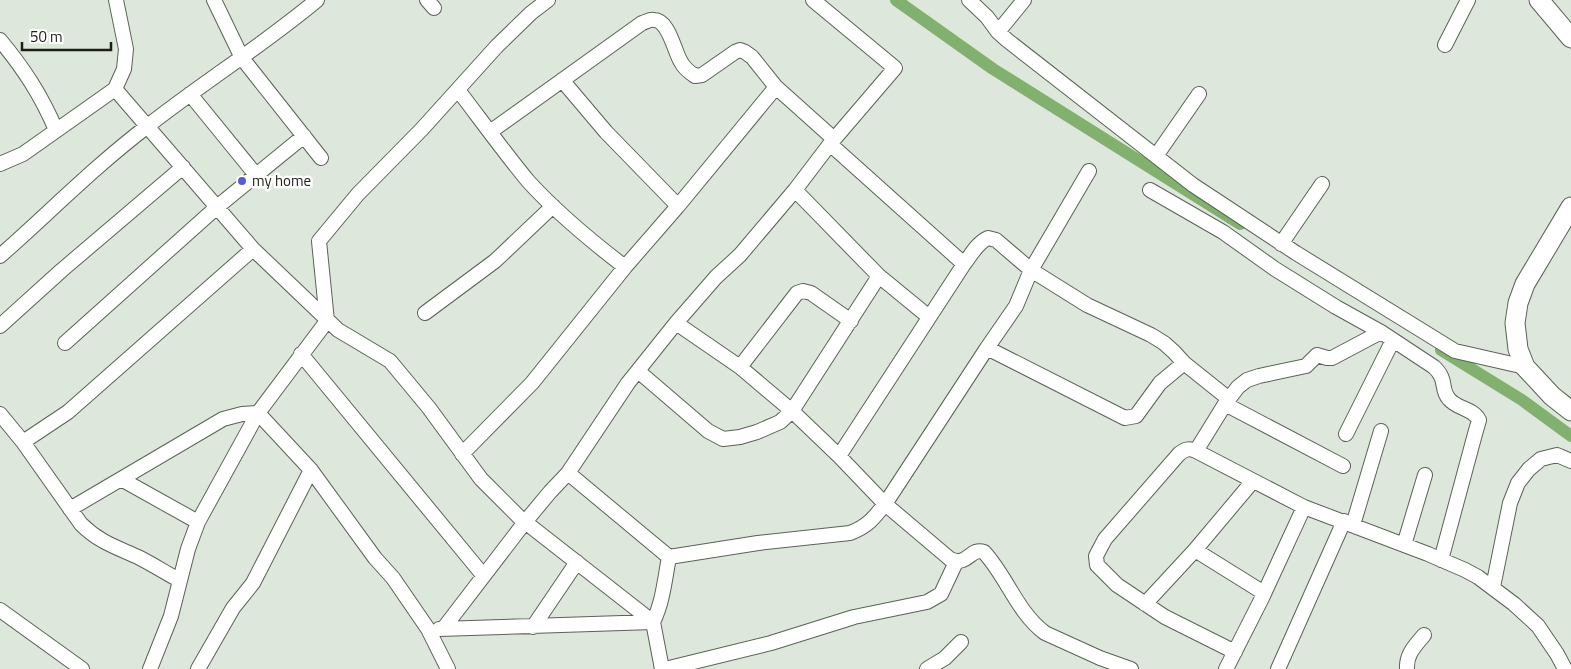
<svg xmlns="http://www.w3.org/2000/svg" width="1571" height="669" font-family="'Titillium Web',sans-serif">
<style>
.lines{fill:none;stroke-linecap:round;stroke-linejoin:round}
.canal{stroke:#82b16f;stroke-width:12}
.street-casing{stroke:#5a6257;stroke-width:16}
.secondary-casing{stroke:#5a6257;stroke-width:21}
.street{stroke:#fff;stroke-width:14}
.secondary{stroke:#fff;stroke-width:19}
.poi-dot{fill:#515ed4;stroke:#fff;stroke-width:2}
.labels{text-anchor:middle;stroke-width:5;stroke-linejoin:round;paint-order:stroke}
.poi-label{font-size:15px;fill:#1b1e19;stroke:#fff;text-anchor:start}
</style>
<rect width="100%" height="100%" fill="#dee7db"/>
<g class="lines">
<!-- canal -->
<path class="canal" d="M896 0 993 69 1240 224
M1441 350 1522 400 1571 436"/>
<!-- street casing -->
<g class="street-casing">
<path id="street" d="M214 0 242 58 321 158
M427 0 434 8
M969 0 987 17 998 32 1007 40 1193 185 1296 253 1455 351 1525 367
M998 32 1024 0
M0 40C24 69 41 95 56 130
M1445 45 1468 0
M562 80 606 132 678 206
M115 89 253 249 338 330 390 361 429 408 481 479 520 518 653 622 662 669
M458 90C481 120 504 152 528 181 557 213 591 241 625 267
M190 94 256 175
M490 132 642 23C646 22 650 19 654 20 669 20 674 51 681 62 684 68 689 72 695 76L702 75 735 52 740 50 745 52 752 57 776 87 834 139
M830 144 964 264
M1156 156 1199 94
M0 164 23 154 115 89 124 69 126 49 116 0
M795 190 879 276 929 317
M1150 190 1223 232 1275 269 1336 307 1381 332 1434 367C1448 380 1440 389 1449 399 1457 409 1473 408 1479 420L1475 434 1441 560
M1281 244 1322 184
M0 256C50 212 96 165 149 125 204 82 263 45 317 0
M425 313 495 261 553 206
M676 323 740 367 792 411 839 456 885 504 950 559C968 567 970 547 984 552 1007 577 1017 612 1045 633L1100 658 1131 669
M0 326 62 270 183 167
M65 343 217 207 304 136
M987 348 1125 418 1136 416 1160 383 1184 363
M301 354 483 575
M740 367 797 293 803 291 811 293 851 321
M638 371 708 431 723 439 740 437 757 432 780 422 792 411 879 276
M1225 404 1343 466
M0 414 23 442 81 524C99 542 116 547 138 557 152 564 166 573 179 580
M1346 434 1393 340
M23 442 68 412 253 249
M1196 451 1225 404 1238 387 1247 380 1259 376 1306 366 1317 355 1327 358H1332L1381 332
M462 454 532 383 625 267 678 206 776 87
M839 456 964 264C971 255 977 243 988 238L996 240 1031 270 1087 305 1151 335 1164 343 1174 352 1184 363 1229 399
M568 473 669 557 758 543 850 533C868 526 874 518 885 504L987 348 1016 306 1031 270 1089 171
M121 479 198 522
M70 509 223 419 242 414 258 413 311 470 375 558 393 578 428 629 448 669
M1353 525 1381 431
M1404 545 1425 475
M1195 550 1264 593
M1493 587 1510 503 1518 483 1529 469 1541 459 1557 455 1571 461
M1145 604 1195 550 1253 481
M0 610 82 669
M533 627 577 562
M439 629 653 622C663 602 665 578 669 557
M443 629 525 522 550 492 568 473 628 383 676 323 716 277 740 255 795 190 830 144 895 68 813 0
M1235 652 1165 617 1117 585 1097 565 1096 556 1105 539 1179 454C1185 449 1189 448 1196 451L1304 507 1428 554 1465 570 1478 577 1514 604 1538 626 1557 654 1565 669
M150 669 171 616 188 549 198 522 258 413 327 321 319 241 358 194 422 129 497 46 531 13 548 0
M198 669 233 608 253 583 311 470
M665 669 771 643 854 617 927 602 941 594 956 562
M927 669 945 658 961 642
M1226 669 1262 598 1304 507
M1278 669 1344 521
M1407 669C1406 654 1415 646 1424 635"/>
</g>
<!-- secondary casing -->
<g class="secondary-casing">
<path id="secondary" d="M1539 0 1571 38
M1571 207 1525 284 1518 303 1515 323 1518 349 1525 367 1552 396 1571 411"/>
</g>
<!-- street -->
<use href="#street" class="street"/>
<!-- secondary -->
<use href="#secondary" class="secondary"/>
</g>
<!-- markers -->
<circle class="poi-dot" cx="242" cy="181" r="5"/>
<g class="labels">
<!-- poi labels -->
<g class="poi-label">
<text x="252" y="186">my home</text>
</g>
</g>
<!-- scale -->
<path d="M22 42v8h89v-8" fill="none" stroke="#1b1e19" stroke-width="2.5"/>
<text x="30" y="42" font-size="15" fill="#1b1e19" stroke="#ffffff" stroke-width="4" paint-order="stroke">50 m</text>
</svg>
